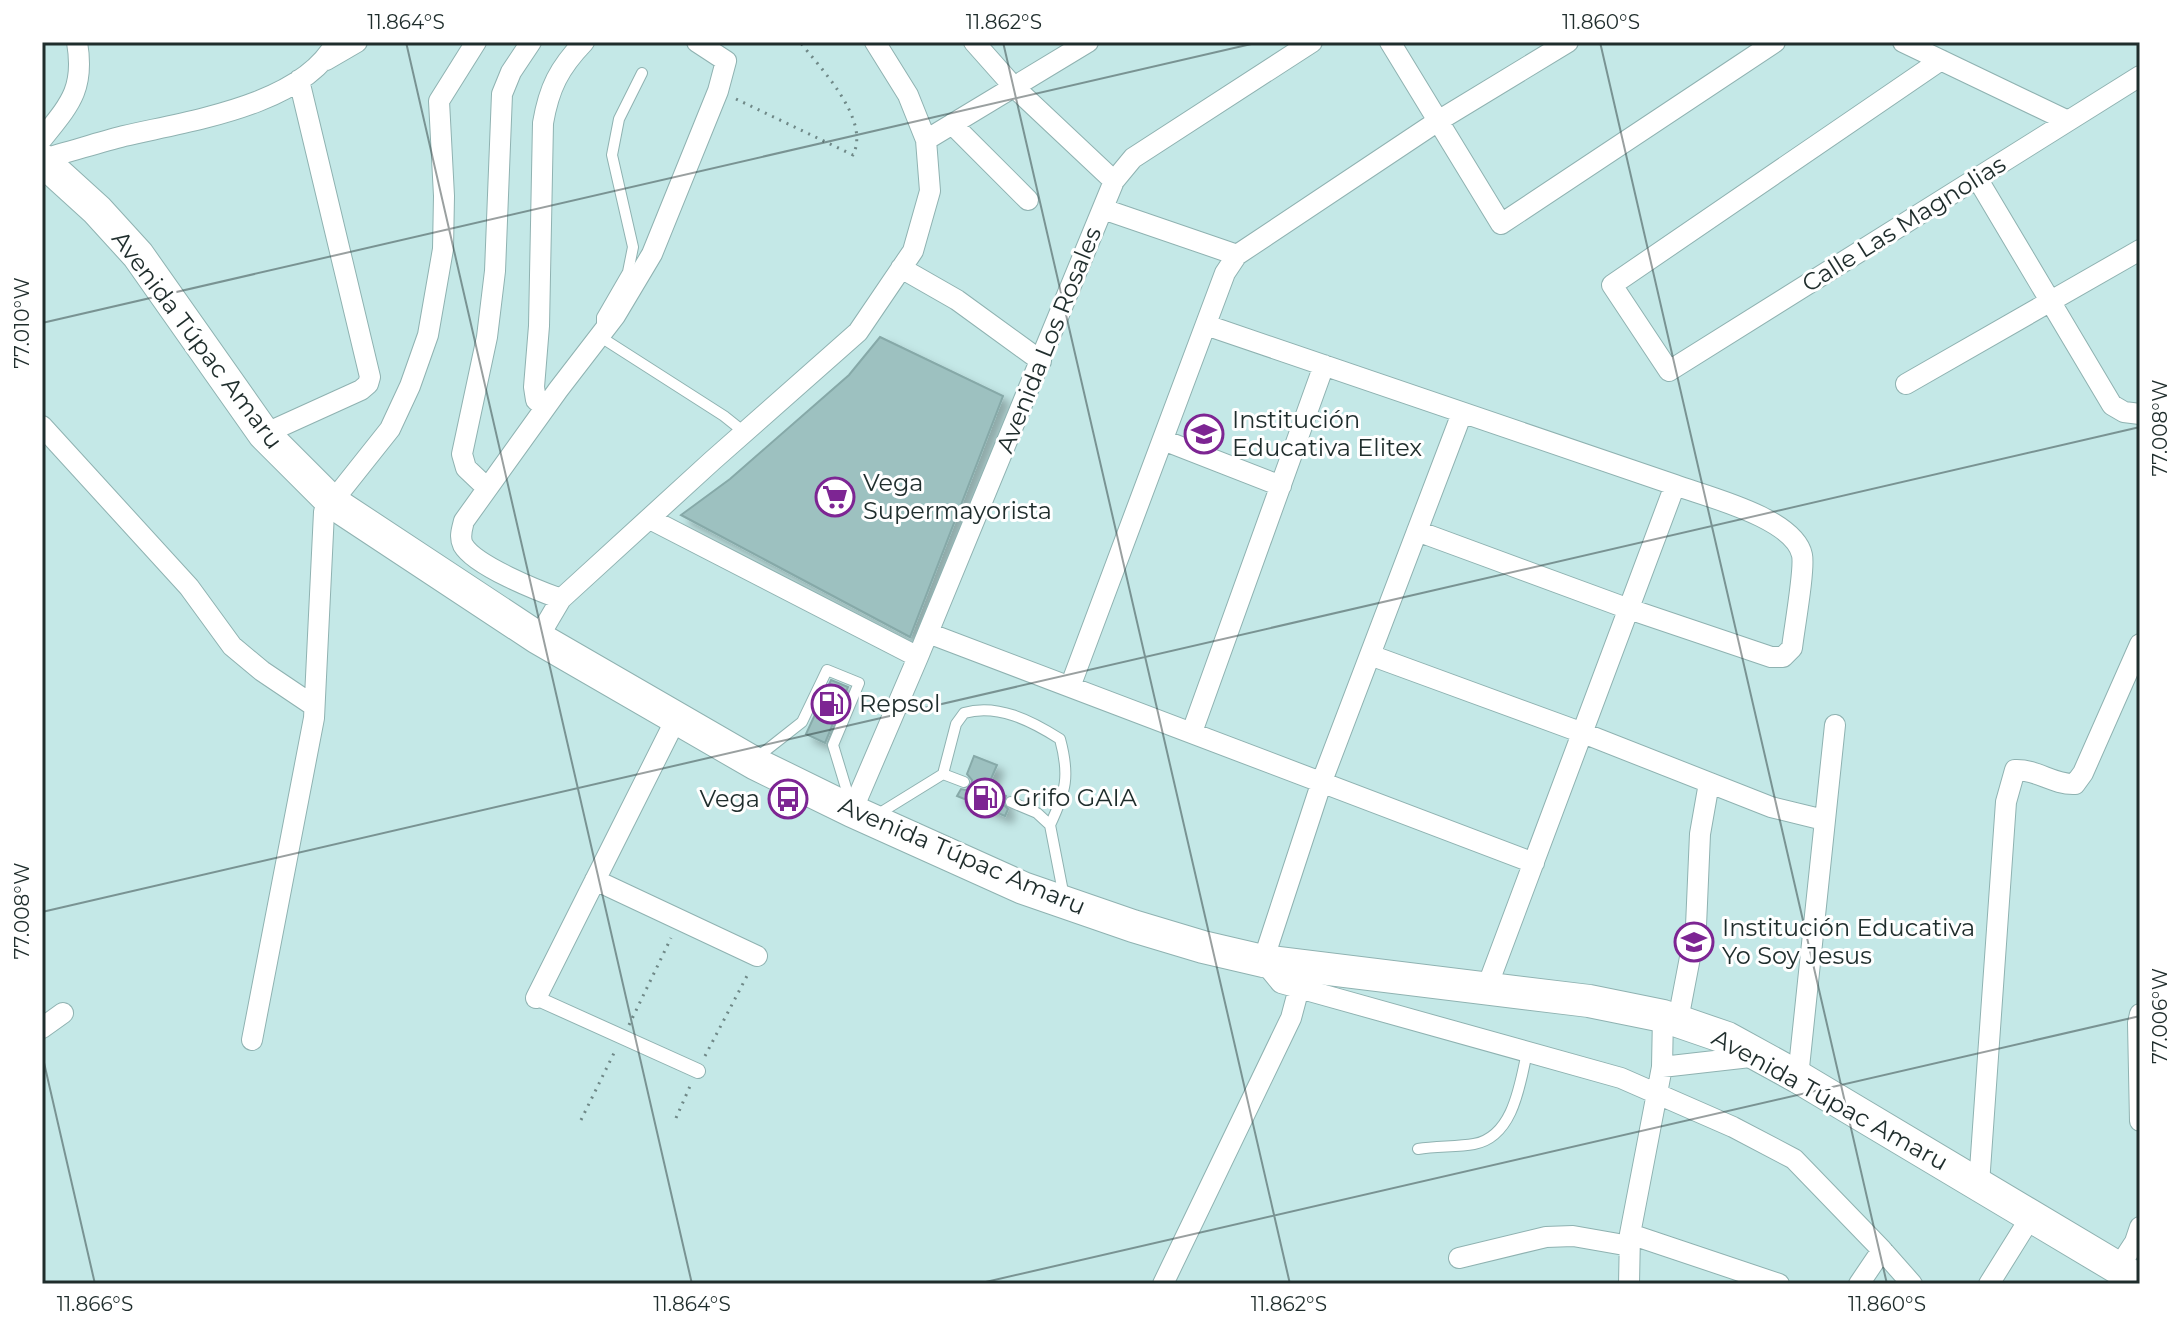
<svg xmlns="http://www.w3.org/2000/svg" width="2182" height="1326" font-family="Montserrat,sans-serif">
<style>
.building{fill:#9dc1c0;stroke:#86a9a8;stroke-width:2;filter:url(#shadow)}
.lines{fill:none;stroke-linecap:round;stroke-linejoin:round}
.service-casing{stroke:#8fb2b1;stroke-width:12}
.pedestrian-casing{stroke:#8fb2b1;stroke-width:16}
.minor-casing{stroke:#8fb2b1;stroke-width:22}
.trunk-casing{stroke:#8fb2b1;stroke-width:34}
.path{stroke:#6f8887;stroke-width:3;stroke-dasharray:2 6;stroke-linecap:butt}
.service{stroke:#fff;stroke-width:10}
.pedestrian{stroke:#fff;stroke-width:14}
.minor{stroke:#fff;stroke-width:20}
.trunk{stroke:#fff;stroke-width:32}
.ticks{fill:none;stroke:#1f2d2c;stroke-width:2;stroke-opacity:0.45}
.labels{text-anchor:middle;stroke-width:6;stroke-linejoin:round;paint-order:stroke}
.street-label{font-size:24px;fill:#1f2d2c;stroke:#fff}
.poi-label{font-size:24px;fill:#1f2d2c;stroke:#fff;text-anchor:start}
.neatline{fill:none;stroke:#1f2d2c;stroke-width:3}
.ticks-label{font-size:20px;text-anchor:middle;fill:#1f2d2c}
</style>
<defs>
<filter id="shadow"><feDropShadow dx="7" dy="7" stdDeviation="4" flood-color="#0004"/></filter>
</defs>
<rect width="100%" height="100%" fill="#c4e8e7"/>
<!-- building -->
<path class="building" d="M880 337 1003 396 910 637 681 515 730 479 849 375Z
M831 680 848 687 825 743 806 734Z
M974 756 997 765 987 788 1006 796 1003 804 1008 809 1005 816 957 796 961 789 966 790 971 786 972 780 967 774Z"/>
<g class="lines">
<!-- service casing -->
<g class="service-casing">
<path id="service" d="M602 324V317L628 272 633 247 612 155 619 119 642 73
M599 336 724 416 744 432
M755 759 802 722 827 670 859 683 833 745 850 801
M943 774 956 724 964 713C997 703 1032 721 1060 739 1070 776 1066 791 1050 825
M1011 802 1037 813 1050 825 1064 897
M875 816 943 774 964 782
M1418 1149C1436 1146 1457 1147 1474 1144 1513 1137 1520 1085 1527 1052"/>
</g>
<!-- pedestrian casing -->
<g class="pedestrian-casing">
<path id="pedestrian" d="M536 998 698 1071"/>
</g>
<!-- minor casing -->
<g class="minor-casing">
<path id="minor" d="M974 42 1014 87 1114 181
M1390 42 1501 224 1775 42
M1903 42 2068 121
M326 60 357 42
M1941 60 1612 285 1669 371 2140 76
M952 124 1028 200
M42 139C70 104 85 89 77 42
M926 140 1088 42
M42 159C69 152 97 143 124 136 188 121 302 106 336 42
M1977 178 2112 405 2124 412 2140 414
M1103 209 1237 255
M901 268 957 300 1041 361
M1206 325 1675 485C1708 497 1794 518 1802 555 1805 569 1794 630 1792 648L1783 657H1771L1629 609 1417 531
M1906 384 2140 250
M545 407 536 400 534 387 539 326 543 123C549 88 559 68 584 42
M1462 413 1322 781 1263 961 1281 983 1621 1078 1733 1127 1794 1159 1882 1250 1912 1284
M42 426 189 587 232 646 262 671 314 706
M264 434 361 390 368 384 370 377 299 80
M1163 440 1281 486
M487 488 466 468 462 454 487 337 495 271 502 94 511 72 531 42
M650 519 918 657
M561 599C539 591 475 566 463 545 459 537 462 529 464 521L558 390 615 316 652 254 718 91 726 61 697 42
M928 633 1534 863
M538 638 561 599 712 461 858 332 913 251 930 191 926 140 908 95 875 42
M1370 655 1583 733 1771 807 1824 820
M1070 687 1225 273 1237 255 1438 121 1568 42
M1192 732 1324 365
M852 811 918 657 1114 181 1133 158 1312 42
M595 880 757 956
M1487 987 1675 485
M536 998 676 719
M2140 1014 2138 1023 2140 1121
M1678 1020 1696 926 1700 834 1709 783
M42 1028 63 1013
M252 1040 314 718 324 512 390 429 410 386 428 335 443 249 444 196 439 101 476 42
M1662 1067 1663 1016
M1798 1077 1835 725
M1979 1184 2006 802 2015 770C2037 769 2053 785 2075 784L2083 773 2140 644
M1630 1234 1779 1284
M1459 1258 1546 1237 1573 1236 1630 1246
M2118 1268 2135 1242 2140 1227
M1163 1284 1291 1018 1299 988
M1629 1284 1630 1234 1662 1067 1759 1056
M1859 1284 1882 1250
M1989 1284 2032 1215"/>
</g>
<!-- trunk casing -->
<g class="trunk-casing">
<path id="trunk" d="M42 160 97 210 138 255 264 434 332 502 538 638 756 764 852 811 1023 888 1133 926 1203 947 1263 961 1589 1001 1663 1016 1727 1038 1798 1077 2140 1281"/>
</g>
<!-- path -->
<path class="path" d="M736 99 853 155C871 119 820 68 800 42
M629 1025 671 938
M705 1056 748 974
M676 1118 691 1084
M581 1120 616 1049"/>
<!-- service -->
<use href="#service" class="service"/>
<!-- pedestrian -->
<use href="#pedestrian" class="pedestrian"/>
<!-- minor -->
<use href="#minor" class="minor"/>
<!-- trunk -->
<use href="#trunk" class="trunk"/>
</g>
<!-- ticks -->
<path class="ticks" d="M406 42 692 1284M1003 42 1290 1284M1600 42 1887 1284M42 323 1260 42M42 912 2140 427M42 1054 95 1284M977 1284 2140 1016"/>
<!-- icons -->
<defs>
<g id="school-ring" transform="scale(2)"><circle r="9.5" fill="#fff" stroke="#7d2593" stroke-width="1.5"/><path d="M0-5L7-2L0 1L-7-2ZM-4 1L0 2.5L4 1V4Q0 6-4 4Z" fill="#7d2593"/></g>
<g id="supermarket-ring" transform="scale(2)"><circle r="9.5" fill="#fff" stroke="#7d2593" stroke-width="1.5"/><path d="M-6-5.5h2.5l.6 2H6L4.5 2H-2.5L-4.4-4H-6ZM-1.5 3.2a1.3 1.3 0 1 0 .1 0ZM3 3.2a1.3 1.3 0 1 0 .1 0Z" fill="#7d2593"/></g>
<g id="fuel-ring" transform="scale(2)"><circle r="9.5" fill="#fff" stroke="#7d2593" stroke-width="1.5"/><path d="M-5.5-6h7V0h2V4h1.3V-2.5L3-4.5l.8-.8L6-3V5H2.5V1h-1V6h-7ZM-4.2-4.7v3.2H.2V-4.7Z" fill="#7d2593"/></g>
<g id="bus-ring" transform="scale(2)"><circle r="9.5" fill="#fff" stroke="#7d2593" stroke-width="1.5"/><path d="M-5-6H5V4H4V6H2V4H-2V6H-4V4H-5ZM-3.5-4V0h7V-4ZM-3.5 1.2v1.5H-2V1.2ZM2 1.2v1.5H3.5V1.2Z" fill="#7d2593"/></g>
</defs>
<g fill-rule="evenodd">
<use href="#school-ring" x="1204" y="434"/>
<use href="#supermarket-ring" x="835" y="497"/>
<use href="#fuel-ring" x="831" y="704"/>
<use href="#fuel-ring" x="985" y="798"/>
<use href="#bus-ring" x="788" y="799"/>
<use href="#school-ring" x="1694" y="942"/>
</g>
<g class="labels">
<!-- street labels -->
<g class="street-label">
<text transform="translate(1904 224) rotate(-32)" y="8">Calle Las Magnolias</text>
<text transform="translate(197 340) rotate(53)" y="8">Avenida Túpac Amaru</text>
<text transform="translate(1049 340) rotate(-68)" y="8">Avenida Los Rosales</text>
<text transform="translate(962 856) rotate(23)" y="8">Avenida Túpac Amaru</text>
<text transform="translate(1830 1100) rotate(29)" y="8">Avenida Túpac Amaru</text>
</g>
<!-- poi labels -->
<g class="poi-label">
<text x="1232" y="428">Institución<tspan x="1232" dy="28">Educativa Elitex</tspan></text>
<text x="863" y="491">Vega<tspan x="863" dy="28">Supermayorista</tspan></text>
<text x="859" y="712">Repsol</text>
<text x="1013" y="806">Grifo GAIA</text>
<text x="760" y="807" text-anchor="end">Vega</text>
<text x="1722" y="936">Institución Educativa<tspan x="1722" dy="28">Yo Soy Jesus</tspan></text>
</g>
</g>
<!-- border -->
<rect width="2182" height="1326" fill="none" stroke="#ffffff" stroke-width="88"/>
<rect x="44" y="44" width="2094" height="1238" class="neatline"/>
<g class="ticks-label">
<text x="406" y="29">11.864°S</text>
<text x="1004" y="29">11.862°S</text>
<text x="1601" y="29">11.860°S</text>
<text transform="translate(22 323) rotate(-90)" y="7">77.010°W</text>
<text transform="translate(2160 428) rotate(-90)" y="7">77.008°W</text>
<text transform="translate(22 911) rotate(-90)" y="7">77.008°W</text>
<text transform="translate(2160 1016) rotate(-90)" y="7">77.006°W</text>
<text x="95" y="1311">11.866°S</text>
<text x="692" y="1311">11.864°S</text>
<text x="1289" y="1311">11.862°S</text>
<text x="1887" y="1311">11.860°S</text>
</g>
</svg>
